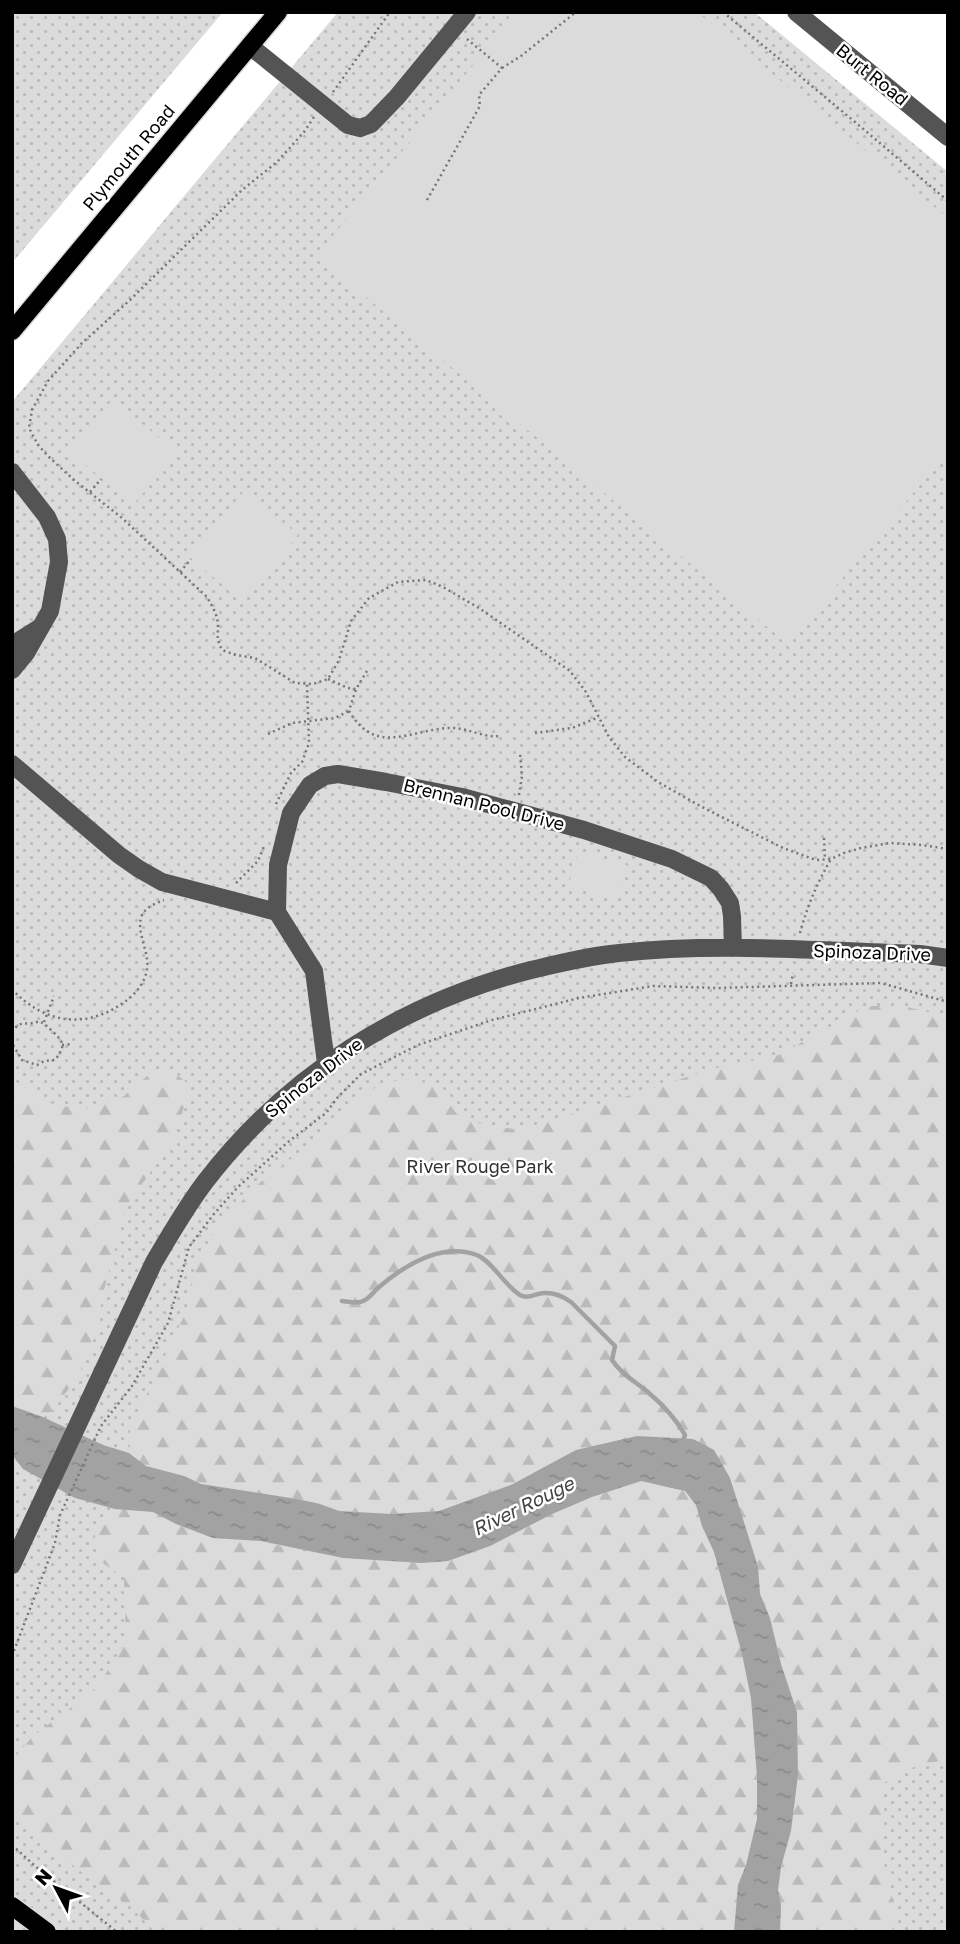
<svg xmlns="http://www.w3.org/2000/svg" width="960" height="1944" font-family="'Golos Text',sans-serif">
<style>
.green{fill:url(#green-dots)}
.forest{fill:url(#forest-firs)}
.pitch{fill:#dbdbdb}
.water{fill:url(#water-ripples)}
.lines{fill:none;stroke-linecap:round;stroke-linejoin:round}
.stream{stroke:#a2a2a2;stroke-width:4.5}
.major-casing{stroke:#dbdbdb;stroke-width:21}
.path{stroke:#767676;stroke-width:2.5;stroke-dasharray:2 3.5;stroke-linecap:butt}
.minor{stroke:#545454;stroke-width:18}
.major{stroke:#000;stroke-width:18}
.labels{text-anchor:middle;stroke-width:5;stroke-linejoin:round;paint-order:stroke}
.street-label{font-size:18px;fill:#000;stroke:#fff}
.park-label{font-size:18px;fill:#323232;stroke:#fff}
.water-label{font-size:19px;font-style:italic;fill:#434343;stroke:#fff}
</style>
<defs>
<pattern id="green-dots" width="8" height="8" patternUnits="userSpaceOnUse" patternTransform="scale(1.75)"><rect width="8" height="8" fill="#dbdbdb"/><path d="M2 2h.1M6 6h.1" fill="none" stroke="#bababa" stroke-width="1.8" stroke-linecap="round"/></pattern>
<pattern id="forest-firs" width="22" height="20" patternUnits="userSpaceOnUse" patternTransform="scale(1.75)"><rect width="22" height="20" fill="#dbdbdb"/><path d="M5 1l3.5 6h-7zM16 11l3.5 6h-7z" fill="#bababa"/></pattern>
<pattern id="water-ripples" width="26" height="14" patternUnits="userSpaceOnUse" patternTransform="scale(1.75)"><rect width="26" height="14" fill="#a2a2a2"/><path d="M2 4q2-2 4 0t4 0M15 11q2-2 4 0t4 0" fill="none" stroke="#8a8a8a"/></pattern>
</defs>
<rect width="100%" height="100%" fill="#fff"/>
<!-- green -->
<path class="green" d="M12 12H223L12 263Z
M338 12H754L948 172V1932H12V402Z"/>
<!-- forest -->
<path class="forest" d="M867 1006H903L948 1017V1762C926 1758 902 1772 884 1783L883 1859 896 1912 892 1932H780L781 1905 778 1890 781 1867 791 1831 798 1775 797 1712 781 1664 770 1618 760 1594 758 1567 730 1478 702 1445 693 1439 666 1437 637 1436 617 1440 576 1450 511 1485 464 1503 439 1511 392 1514 339 1511 320 1504 297 1499 201 1484 184 1476 146 1466 129 1453 130 1429 186 1312 197 1263 212 1236 253 1188 309 1145 378 1085 404 1079 433 1084 457 1114 482 1124 513 1129 544 1123 712 1069 779 1055Z
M155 1069 172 1071 191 1086 173 1141 126 1206 103 1294 97 1328 78 1377 52 1411 43 1417 12 1406V1079L48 1103 84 1110 124 1096Z
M641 1481 685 1491 696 1505 702 1526 714 1552 742 1654 752 1698 757 1777V1819L746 1865 738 1885 734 1932H155L132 1908 80 1871 40 1838 12 1807V1760L33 1736 96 1689 126 1642 124 1578 100 1561 94 1532 115 1509 153 1512 176 1524 213 1538 261 1541 300 1551 422 1563 448 1561 490 1546 552 1514 592 1497Z"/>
<!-- pitch -->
<path class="pitch" d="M517 12H697L948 218V451L788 644 316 256Z
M113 399 177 453 133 505 69 451Z
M245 490 298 535 242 601 189 557Z
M578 852 627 865 617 899 568 886Z"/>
<!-- water -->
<path class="water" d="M12 1406 43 1417 103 1445 129 1453 146 1466 184 1476 201 1484 297 1499 320 1504 339 1511 392 1514 439 1511 511 1485 576 1450 637 1436 693 1439 714 1450 730 1478 749 1538 758 1567 760 1594 770 1618 781 1664 797 1712 798 1775 791 1831 781 1867 778 1890 781 1905 780 1932H734L738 1885 746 1865 757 1819V1777L751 1698 742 1654 714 1552 702 1526 696 1505 685 1491 641 1481 592 1497 552 1514 490 1546 448 1561 422 1563 343 1558 261 1541 213 1538 176 1524 153 1512 115 1509 75 1498 23 1469 12 1455Z"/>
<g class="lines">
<!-- stream -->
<path class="stream" d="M342 1301C348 1302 357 1304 363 1301 369 1299 374 1291 379 1287 405 1265 442 1242 477 1255 493 1262 504 1285 520 1295 530 1300 536 1292 546 1293 555 1293 564 1297 571 1302L615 1346 612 1360C622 1375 636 1382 649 1393 663 1405 676 1419 685 1435L682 1443"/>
<!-- major casing -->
<g class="major-casing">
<path id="major" d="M12 331 278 12
M12 1906 47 1932"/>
</g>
<!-- path -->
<path class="path" d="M723 12 855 122 948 201
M502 68 521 56 576 12
M333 92 390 12
M314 117 304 132 277 162 242 190 130 300 82 343 48 381 32 410 29 428 38 445 49 457 74 480 122 518 207 597C212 606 218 615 218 626 218 640 216 637 222 650L236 655 255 658 295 683 313 684 328 679 339 660 351 621 369 598 398 582 426 580 443 587 479 608 570 671 586 692 609 737 625 757 658 782 702 807 783 848 816 860 831 859 844 853 861 848 890 843 922 845 948 849
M427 200 480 106 479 95 502 68 467 39
M90 492 101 479
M180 572 191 559
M367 671 356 689 349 711C377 758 412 728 452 728 469 728 483 738 500 736
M328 679 348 688 356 689
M535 733 572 728 599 717
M268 734 292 723 335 718 349 711
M519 795 522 776 520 753
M276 804 291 773 302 762 309 743 307 684
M824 838 825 860
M236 883 258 861 265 844
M800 933C807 907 817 883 831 859
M791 984 793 973
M12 989C43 1023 85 1030 123 1003 135 995 145 983 147 969 150 952 135 931 142 915 146 907 156 903 164 900
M44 1022 54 996
M12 1032C21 1018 27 1027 39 1021 45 1024 48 1027 52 1031 64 1042 66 1046 55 1060L44 1061 37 1065 22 1060 12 1043
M62 1045 72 1044
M12 1656 55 1543 60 1515 101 1426 132 1386 168 1323 189 1247 213 1215 238 1187 288 1142 326 1113 338 1097 361 1074 418 1045 492 1020 579 998 653 986 717 988 881 983 948 1002
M12 1845 35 1866 117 1932"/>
<!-- minor -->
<path class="minor" d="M796 12 948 137
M250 46 348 125 360 128 371 124 397 97 467 12
M12 472 47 517 57 539 59 562 50 611 26 653 12 670
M12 645 39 628
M12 764 119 855 139 869 162 882 277 912 278 865 291 813 310 785 325 776 338 774 386 782 462 797 584 830 672 859 711 878 721 889 730 903 732 916 733 948
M277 912 314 971 326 1063
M12 1565 154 1262C170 1235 186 1207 205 1182 287 1075 401 1003 531 970 560 963 589 956 619 953 718 942 820 951 920 954L948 958"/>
<!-- major -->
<use href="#major" class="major"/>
</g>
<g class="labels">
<!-- street labels -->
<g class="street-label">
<text transform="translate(872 75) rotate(39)" y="6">Burt Road</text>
<text transform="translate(129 158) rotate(-50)" y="6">Plymouth Road</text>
<text transform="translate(484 805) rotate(14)" y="6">Brennan Pool Drive</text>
<text transform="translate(872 953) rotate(2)" y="6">Spinoza Drive</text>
<text transform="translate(314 1078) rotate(-38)" y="6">Spinoza Drive</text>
</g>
<!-- park labels -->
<g class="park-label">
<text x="480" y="1173">River Rouge Park</text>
</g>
<!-- water labels -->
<g class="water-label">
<text transform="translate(523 1506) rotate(-26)" y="7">River Rouge</text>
</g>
</g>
<!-- border -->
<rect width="960" height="1944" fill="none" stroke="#000000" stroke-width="28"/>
<!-- north arrow -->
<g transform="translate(56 1888) rotate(311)" stroke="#ffffff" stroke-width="5" paint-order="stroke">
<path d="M0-5L12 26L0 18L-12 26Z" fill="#000000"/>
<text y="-10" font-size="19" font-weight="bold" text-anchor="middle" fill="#000000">N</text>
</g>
</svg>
